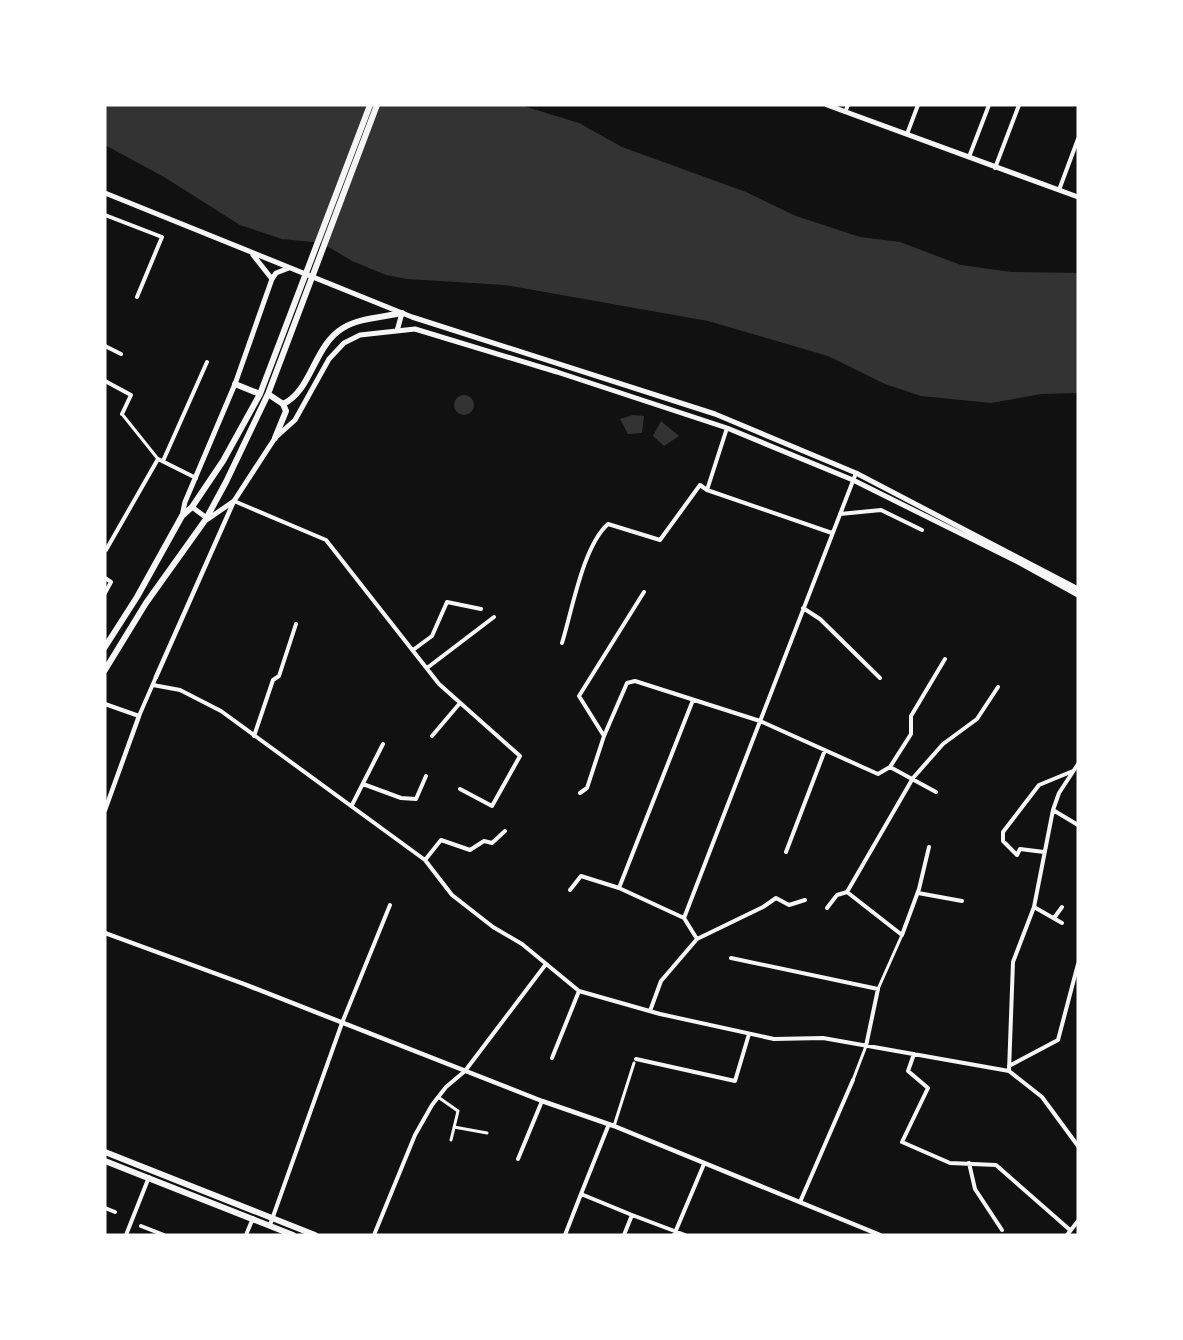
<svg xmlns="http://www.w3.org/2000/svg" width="1183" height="1340" font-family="'PT Sans Narrow',sans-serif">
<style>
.water{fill:#333}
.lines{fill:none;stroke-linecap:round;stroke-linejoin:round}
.pedestrian{stroke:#f5f5f5;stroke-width:3}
.minor{stroke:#f5f5f5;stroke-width:4}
.tertiary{stroke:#f5f5f5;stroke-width:4.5}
.secondary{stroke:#f5f5f5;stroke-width:5}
.primary{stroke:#f5f5f5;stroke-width:6}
</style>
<rect width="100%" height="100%" fill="#111"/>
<!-- water -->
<path class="water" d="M105 105H520L579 123 622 147 746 192 796 216 860 237 900 242 961 265 1011 272 1078 273V393L1041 394 991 403 921 396 885 384 828 356 708 321 505 285 407 279 386 275 352 261 322 243 282 239 240 225 164 177 105 145Z
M454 405a10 10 0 1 1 20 0a10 10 0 1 1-20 0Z
M633 415 644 416 642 433 628 434 620 419Z
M661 421 679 436 664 446 653 436Z"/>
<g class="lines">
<!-- pedestrian -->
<path class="pedestrian" d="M122 414 158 459
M878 989 902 935
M853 1080 866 1046
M438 1097 458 1111 451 1140
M614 1126 634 1063
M454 1127 487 1133"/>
<!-- minor -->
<path class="minor" d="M845 112 848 105
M907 134 918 105
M969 157 989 105
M995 168 1019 105
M1059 190 1078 139
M105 215 162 237 137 297
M105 346 121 354
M105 381 131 395 122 414
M163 461 207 362
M707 490 727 428
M234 501 326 540 439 684 520 756 492 806 460 789
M840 514 881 510 922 530
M106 550 158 459 196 478
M105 578 111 582 105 593
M803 608 820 619 880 678
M562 643C572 611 583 546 608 524L660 540 700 485 707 490 832 533
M413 650 432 636 447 602 481 609
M427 668 494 617
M153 685 180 690 221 711 425 860 452 895 493 927 522 944 579 991 660 1014 774 1039 823 1038 1009 1071 1042 1097 1078 1146
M139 716 156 677
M254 736 273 680 279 676 296 624
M432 736 460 703
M604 736 579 696 644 592
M363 784 401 798 416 799 426 776
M936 792 890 767 911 734V716L945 659
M580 793 587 788 604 736 627 683 635 681 760 721 878 774 890 767
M352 805 383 744
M1053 810 1078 825
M929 847 919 889 902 935 847 892 913 778 943 744 977 719 998 687
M786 852 825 750
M1044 852 1020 849 1017 855 1003 841V832L1039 785 1073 771
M425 860 441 840 470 850 484 841 492 843 505 831
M619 888 684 918
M570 890 581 876 619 888 693 700
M918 893 962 901
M1034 907 1062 923
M827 908 837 895 847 892
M1054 918 1062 907
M697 939 763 907 776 898 789 905 805 900
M731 958 878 989 866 1046
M650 1011 661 981 697 939 684 918 856 473
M914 1054 908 1071 928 1088 902 1142 950 1163 996 1165 1070 1230
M552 1058 579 991
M636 1059 735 1081 749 1034
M1009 1066 1058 1040 1078 964
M1009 1071 1013 962 1034 907 1053 810 1059 793 1078 764
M609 1124 581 1194 632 1215
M518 1159 542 1101
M969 1163 975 1189 1002 1230
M800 1202 853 1080
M105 1208 115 1212
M270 1225 342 1023 390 905
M141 1226 164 1235
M126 1235 149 1177
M246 1235 253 1218
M374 1235 415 1135 432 1105 446 1087 465 1071 546 964
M565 1235 581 1194
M624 1235 632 1215 685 1235
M674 1235 704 1164
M1067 1235 1078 1221"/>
<!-- tertiary -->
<path class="tertiary" d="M156 677 234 501
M105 704 139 716 105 810
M105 933 244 984 542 1101 614 1126 880 1235"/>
<!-- secondary -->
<path class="secondary" d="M827 105 1078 197
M105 193 412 317 715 414 856 473 1078 589
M253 255 272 279
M397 331 402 313
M192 507 208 519 234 501 275 438 295 420 329 359 344 343 360 335 415 329 557 372 727 428 853 480 1020 563 1078 595
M182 516 185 502 235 384 272 279 276 273 289 268"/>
<!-- primary -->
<path class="primary" d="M235 384 260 394
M268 394 283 404 286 411 275 438
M283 404C311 392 314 345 343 328 359 318 384 317 402 313
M105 647 137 597 182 516 192 507 223 461 260 394 370 105
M105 670 146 603 206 519 226 482 268 394 377 105
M105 1152 315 1235
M105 1161 293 1235"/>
</g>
<!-- border -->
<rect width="1183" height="1340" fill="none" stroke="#ffffff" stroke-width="213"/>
</svg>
